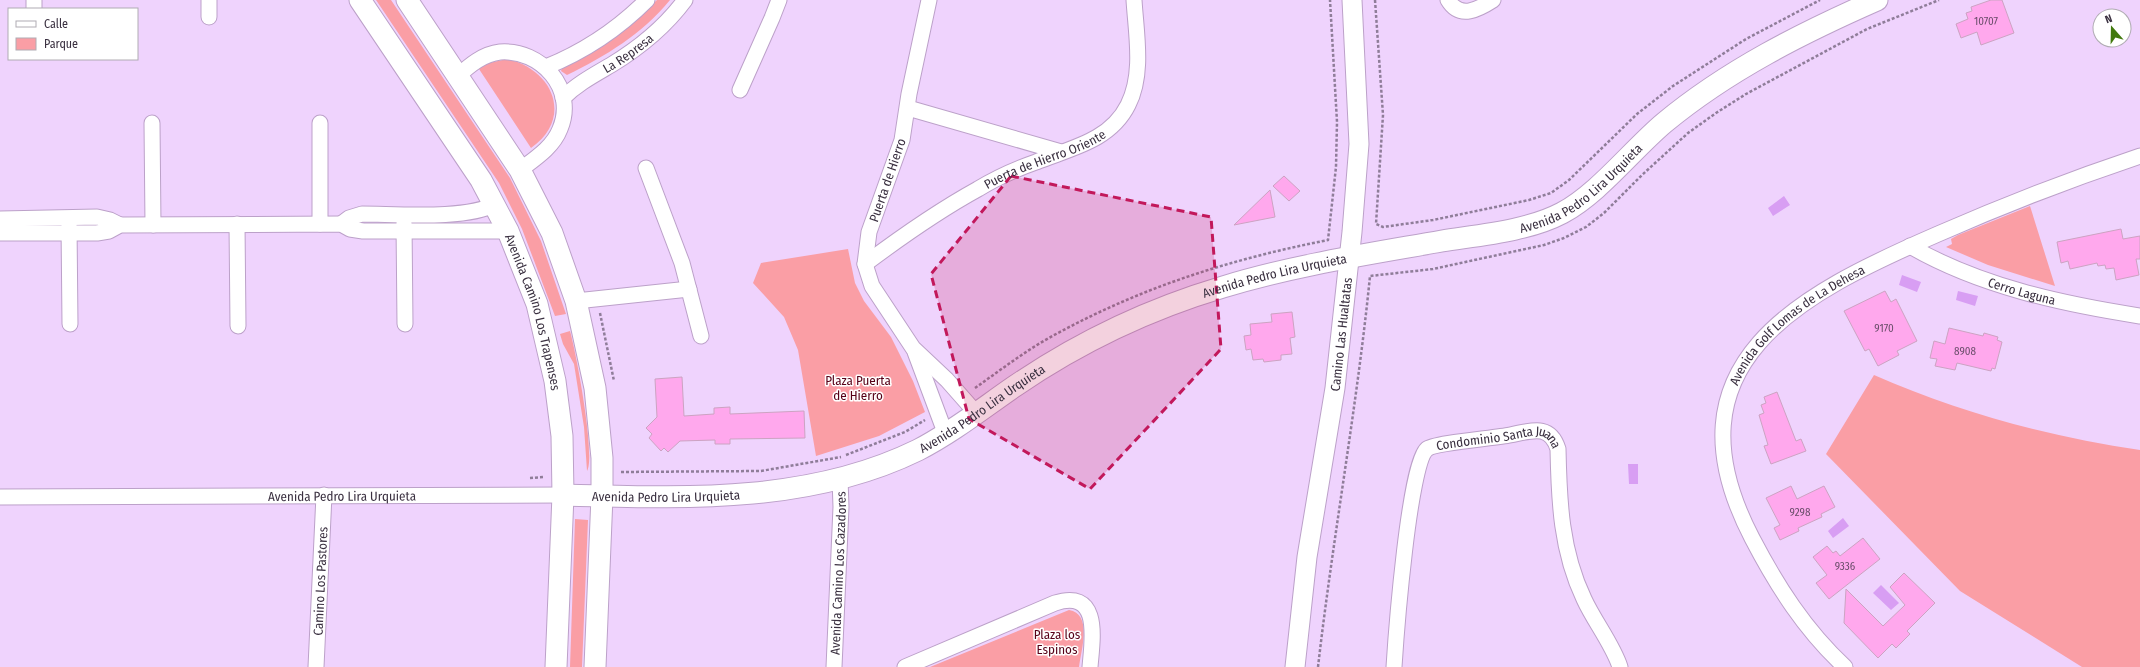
<svg xmlns="http://www.w3.org/2000/svg" width="2140" height="667" font-family="'Fira Sans Condensed',sans-serif">
<style>
.green{fill:#fa9ea5}
.water{fill:#d89ef3}
.building{fill:#ffa8ed;stroke:#cca3c2}
.lines{fill:none;stroke-linecap:round;stroke-linejoin:round}
.minor-casing{stroke:#bca1c9;stroke-width:17}
.tertiary-casing{stroke:#bca1c9;stroke-width:21}
.secondary-casing{stroke:#bca1c9;stroke-width:23}
.path{stroke:#8f7d99;stroke-width:2.5;stroke-dasharray:3 2;stroke-linecap:butt}
.minor{stroke:#fff;stroke-width:15}
.tertiary{stroke:#fff;stroke-width:19}
.secondary{stroke:#fff;stroke-width:21}
.marked{fill:#c2185b;fill-opacity:0.2;stroke:#c2185b;stroke-width:3;stroke-dasharray:8 5;stroke-linejoin:round}
.labels{text-anchor:middle;stroke-width:3;stroke-linejoin:round;paint-order:stroke}
.number-label{font-size:11px;fill:#6b4e6b}
.street-label{font-size:13px;fill:#3a3040;stroke:#fff}
.park-label{font-size:13px;fill:#570017;stroke:#fff}
</style>
<rect width="100%" height="100%" fill="#efd3fd"/>
<!-- green -->
<path class="green" d="M376 0H391L510 178 541 241 566 314 555 316 522 229 499 183Z
M657 0H670C642 34 606 56 567 75L561 71 563 65 626 29Z
M507 59C553 69 574 118 531 148L479 69 484 64Z
M2030 206 2055 286 1988 265 1946 247 1952 244 1951 239 1958 235Z
M848 249 855 283 864 301 891 337 913 381 925 412 879 436 816 456 798 350 784 317 753 283 761 263Z
M570 331C576 352 596 456 587 471L584 427 574 364 563 344 560 334Z
M1874 375C1958 412 2049 437 2140 450V667H2082L1960 591 1826 454Z
M575 519 588 520 582 667H570Z
M1069 610C1093 614 1081 650 1079 667H930Z"/>
<!-- water -->
<path class="water" d="M1784 196 1790 205 1773 216 1768 208Z
M1902 275 1921 282 1917 292 1899 285Z
M1958 291 1978 296 1975 306 1956 300Z
M1628 464H1638V484H1629Z
M1843 518 1849 526 1833 538 1828 531Z
M1881 585 1899 603 1891 610 1873 593Z"/>
<!-- building -->
<path class="building" d="M1991 0H2002L2014 33 1981 45 1977 32 1961 38 1956 24 1968 19 1966 13 1972 11 1971 7Z
M1284 176 1300 191 1289 201 1273 186Z
M1270 190 1275 217 1234 225Z
M2121 229 2123 239 2140 236V259H2136L2139 275 2116 280 2114 268 2106 269 2105 265 2098 266 2097 263 2070 269 2068 261 2061 263 2057 242Z
M1885 291 1891 302 1896 299 1917 341 1897 351 1899 355 1878 366 1869 349 1865 351 1844 311Z
M1292 312 1295 337 1290 338 1292 354 1281 355V360L1264 362 1263 359 1253 360 1251 349 1246 350 1244 336 1251 335 1250 324 1272 322 1271 314Z
M1949 328 1983 336 1984 333 1998 337 1997 340 2002 342 1995 369 1992 368 1991 371 1957 363 1955 370 1935 366 1937 359 1930 358 1934 341 1945 344Z
M682 377 684 416 714 414V408L730 407V414L804 411 805 438 730 439V444H715V440L680 441 668 452 664 448 661 451 649 438 652 434 646 428 657 417 655 379Z
M1777 392 1796 441 1801 439 1806 451 1771 464 1764 446 1768 445 1759 415 1764 413 1761 405 1766 403 1764 397Z
M1791 486 1797 499 1824 486 1835 507 1821 514 1822 517 1798 528 1799 531 1780 540 1774 528 1780 525 1766 498Z
M1863 538 1880 559 1829 599 1816 583 1827 575 1813 557 1827 546 1833 553 1836 551 1840 556Z
M1904 573 1935 603 1907 631 1910 634 1896 648 1892 644 1878 658 1844 623 1846 589 1883 626 1905 605 1890 587Z"/>
<g class="lines">
<!-- minor casing -->
<g class="minor-casing">
<g id="minor">
<path d="M34 0V9"/>
<path d="M209 0V17"/>
<path d="M929 0 909 94 902 140 869 232 865 264 872 286 913 348 947 380 977 414"/>
<path d="M1448 0C1460 20 1479 9 1493 0"/>
<path d="M546 67C583 52 619 28 647 0"/>
<path d="M458 76C470 65 483 54 500 52 541 49 577 89 560 129 553 147 536 158 520 170"/>
<path d="M740 90 772 18 779 0"/>
<path id="s1" d="M563 98C577 84 594 75 611 65 639 48 665 27 685 0"/>
<path d="M908 108 1061 152"/>
<path d="M152 123 153 225"/>
<path d="M320 123V224"/>
<path d="M646 168 682 263 701 336"/>
<path d="M0 219 97 217 110 220 120 225"/>
<path d="M404 223 405 324"/>
<path d="M69 224 70 324"/>
<path d="M237 224 238 326"/>
<path d="M341 224 349 218 362 214C396 214 467 220 495 204"/>
<path d="M0 233H97L109 231 120 225 341 224 350 229 363 231H508"/>
<path id="s2" d="M1910 246C1979 286 2062 304 2140 316"/>
<path id="s3" d="M865 264C901 237 938 211 978 189 996 178 1016 169 1036 162 1071 148 1110 141 1128 105 1144 74 1136 33 1134 0"/>
<path d="M576 301 689 289"/>
<path d="M915 352 946 435"/>
<path id="s4" d="M0 497 563 495"/>
<path id="s5" d="M316 667 324 495"/>
<path id="s6" d="M834 667 841 507 840 479"/>
<path d="M905 667 1055 603C1102 588 1092 641 1090 667"/>
<path id="s7" d="M1394 667C1396 635 1409 463 1427 449 1434 443 1496 438 1510 435 1531 431 1550 423 1558 449 1559 501 1561 551 1584 599 1594 621 1613 645 1620 667"/>
<path id="s8" d="M1845 667C1805 630 1777 586 1752 538 1661 363 1800 294 1938 234 2004 205 2071 179 2140 156"/>
</g>
</g>
<!-- tertiary casing -->
<g class="tertiary-casing">
<g id="tertiary">
<path id="s9" d="M1295 667 1307 557 1335 388 1352 232 1359 144 1352 0"/>
</g>
</g>
<!-- secondary casing -->
<g class="secondary-casing">
<g id="secondary">
<path id="s10" d="M360 0 481 180 508 231 537 304 555 381 562 436 563 495 556 667"/>
<path d="M407 0 520 170 552 233 576 301 595 388 602 458V496L595 667"/>
<path id="s11" d="M563 495C683 498 808 504 918 450 953 432 983 408 1015 386 1078 343 1149 309 1223 287 1295 265 1369 254 1442 241 1480 235 1528 231 1562 213 1598 194 1632 150 1664 123 1728 70 1802 33 1877 0"/>
</g>
</g>
<!-- path -->
<path class="path" d="M1375 0 1383 115 1376 224 1383 227 1433 220 1529 200 1551 193 1569 180 1637 114 1673 86 1746 39 1820 0
M600 313 614 381
M975 388C1002 369 1029 348 1058 333 1145 286 1232 259 1328 240L1336 167 1337 122 1330 0
M846 455 905 432 925 420
M621 472 761 471 841 457
M530 478 544 477
M1318 667C1333 536 1357 407 1370 276L1433 269 1544 245 1564 238 1586 227 1604 213 1642 175 1688 133 1716 113 1746 94 1867 29 1939 0"/>
<!-- minor -->
<use href="#minor" class="minor"/>
<!-- tertiary -->
<use href="#tertiary" class="tertiary"/>
<!-- secondary -->
<use href="#secondary" class="secondary"/>
</g>
<!-- marked area -->
<path class="marked" d="M1011 176 1211 217 1221 349 1090 489 969 419 931 274Z"/>
<g class="labels">
<!-- number labels -->
<g class="number-label">
<text x="1986" y="25">10707</text>
<text x="1884" y="332">9170</text>
<text x="1965" y="355">8908</text>
<text x="1800" y="516">9298</text>
<text x="1845" y="570">9336</text>
</g>
<!-- street labels -->
<g class="street-label">
<text dy="5" stroke="none"><textPath href="#s1" startOffset="79">La Represa</textPath></text>
<text dy="5" stroke="none"><textPath href="#s3" startOffset="209">Puerta de Hierro Oriente</textPath></text>
<text transform="translate(887 180) rotate(-71)" y="5">Puerta de Hierro</text>
<text dy="5" stroke="none"><textPath href="#s11" startOffset="1086">Avenida Pedro Lira Urquieta</textPath></text>
<text dy="5" stroke="none"><textPath href="#s11" startOffset="762">Avenida Pedro Lira Urquieta</textPath></text>
<text dy="5" stroke="none"><textPath href="#s2" startOffset="121">Cerro Laguna</textPath></text>
<text dy="5" stroke="none"><textPath href="#s10" startOffset="360">Avenida Camino Los Trapenses</textPath></text>
<text dy="5" stroke="none"><textPath href="#s8" startOffset="409">Avenida Golf Lomas de La Dehesa</textPath></text>
<text dy="5" stroke="none"><textPath href="#s9" startOffset="336">Camino Las Hualtatas</textPath></text>
<text dy="5" stroke="none"><textPath href="#s11" startOffset="438">Avenida Pedro Lira Urquieta</textPath></text>
<text dy="5" stroke="none"><textPath href="#s7" startOffset="297">Condominio Santa Juana</textPath></text>
<text dy="5" stroke="none"><textPath href="#s4" startOffset="342">Avenida Pedro Lira Urquieta</textPath></text>
<text dy="5" stroke="none"><textPath href="#s11" startOffset="103">Avenida Pedro Lira Urquieta</textPath></text>
<text dy="5" stroke="none"><textPath href="#s6" startOffset="94">Avenida Camino Los Cazadores</textPath></text>
<text dy="5" stroke="none"><textPath href="#s5" startOffset="86">Camino Los Pastores</textPath></text>
</g>
<!-- park labels -->
<g class="park-label">
<text x="858" y="385">Plaza Puerta<tspan x="858" dy="15">de Hierro</tspan></text>
<text x="1057" y="639">Plaza los<tspan x="1057" dy="15">Espinos</tspan></text>
</g>
</g>
<!-- legend -->
<rect x="8" y="8" width="130" height="52" fill="#ffffff" stroke="#b0acb3"/>
<rect x="16" y="21" width="20" height="6" fill="#ffffff" stroke="#b0acb3"/>
<text x="44" y="28" font-size="12" fill="#3a3040">Calle</text>
<rect x="16" y="38" width="20" height="12" fill="#fa9ea5" stroke="#b0acb3"/>
<text x="44" y="48" font-size="12" fill="#3a3040">Parque</text>
<!-- north arrow -->
<g transform="translate(2112 28) rotate(340)"><circle r="19" fill="#ffffff" stroke="#b0acb3"/>
<path d="M0-3L7 15L0 10L-7 15Z" fill="#41790e"/>
<text y="-6" font-size="11" font-weight="bold" text-anchor="middle" fill="#3a3040">N</text>
</g>
</svg>
